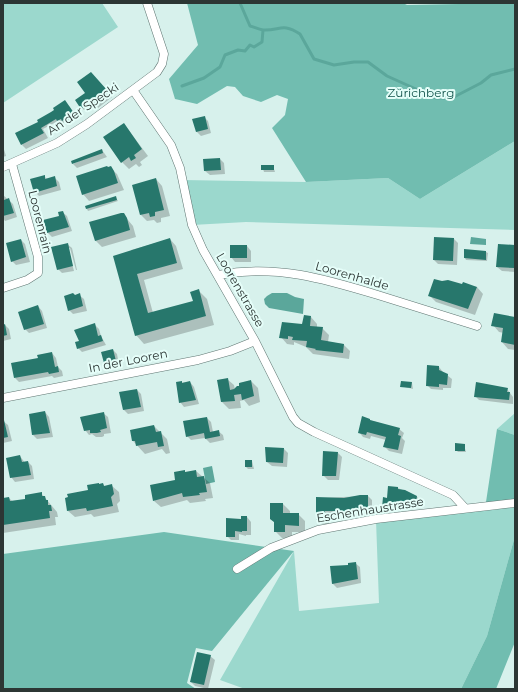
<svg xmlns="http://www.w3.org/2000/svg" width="518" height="692" font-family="Montserrat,sans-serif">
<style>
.green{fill:#9bd8cd}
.forest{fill:#71bdb0}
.water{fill:#5ba79b}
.shadow{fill:#0003}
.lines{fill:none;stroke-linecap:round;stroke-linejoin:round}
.stream{stroke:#5ba79b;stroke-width:3}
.building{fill:#27776c}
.street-casing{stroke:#607773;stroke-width:9}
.street{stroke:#fff;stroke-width:8}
.labels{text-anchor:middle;stroke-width:4;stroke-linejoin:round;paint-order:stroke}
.park-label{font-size:12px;fill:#0f5249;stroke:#e5fef9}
.street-label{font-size:12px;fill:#2c3634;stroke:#e5fef9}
</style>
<rect width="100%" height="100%" fill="#d7f1ec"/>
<!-- green -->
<path class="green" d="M3 3H102L118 27 3 103Z
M515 141V230L246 222 192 225 183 180 306 182 388 178 420 199Z
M515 413V435L497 429Z
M496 505 515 507V536L487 636 461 689H245L220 680 294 551 299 611 379 603 376 520Z"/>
<!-- forest -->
<path class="forest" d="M187 3H403L407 5 515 3V141L420 199 388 178 306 182 272 128 285 115 288 99 277 95 261 102 243 96 235 87 227 86 197 104 175 99 169 79 198 45Z
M497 429 515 435V507L486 502Z
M164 532 294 551 212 651 196 648 187 683 196 689H3V554Z
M515 536V642L496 689H461L487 636Z"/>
<!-- water -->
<path class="water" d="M471 237 486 239V245L470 244Z
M272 293H287L295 297 304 299 303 314 269 308 265 304 264 299 267 296Z
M212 466 215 482 206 484 203 468Z"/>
<!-- shadow -->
<path class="shadow" d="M91 73 112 97 98 108 93 103 84 110 82 108Z
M69 106 77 118 67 125 65 122 62 124 58 121 43 129 48 138 26 149 22 145 38 123Z
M204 117 208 121 211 133 201 136 196 131Z
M124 124 148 156 140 162 142 165 139 167 136 164 129 169 122 162Z
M3 146 6 156 3 157Z
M102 150 107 157 77 168 73 164Z
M220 159 224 163 225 174 210 175 205 171V160Z
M262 166H273L275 172H264Z
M110 168 117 174 124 190 89 201 83 194Z
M44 176 47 179 54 177 59 182 61 190 39 196 35 192Z
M156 179 162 186 170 216 161 218V222L157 223 154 220 147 221 141 215Z
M3 195 13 204 17 217 5 221 3 218Z
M116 198 118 201 88 211 86 207Z
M62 212 67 216 72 231 52 237 48 233Z
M123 214 133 226 136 237 102 247 95 240Z
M170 239 176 246 183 269 144 280 153 313 194 302 198 290 207 299 214 325 144 344 136 335 131 250Z
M454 239 458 243 457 265 438 264 434 260Z
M21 240 25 244 30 262 16 265 12 261Z
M67 244 72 248 77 270H76L70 248H68L74 271 62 273 58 269Z
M247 246 251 251V262H235L231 257Z
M515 246V272L502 271 497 267Z
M486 252 488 253 487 261 466 260 465 258Z
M442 282 477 287 483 294 475 315 436 302 430 296Z
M79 295 84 299 87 311 73 314 69 310Z
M38 306 42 311 47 328 29 333 25 329Z
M311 317 317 324V328H322L329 335 328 342 343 344 350 351 349 359 313 354 306 347 294 342V345L287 344 281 337 303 326Z
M515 318V350L508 349 502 342 504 333 499 332 493 325Z
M5 325 9 329 11 339 3 341V326Z
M95 325 99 329 101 336 106 345 82 352 78 348 80 342Z
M113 350 117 354 119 365 109 367 105 363Z
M52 353 56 358 58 367 62 371 63 376 54 378 52 376 19 382 15 378 39 358Z
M439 367 443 372 452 379 451 388H443V390L431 389 427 385Z
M227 379 234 385 235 390 251 381 258 388 260 402 249 406 244 400 240 401 241 408 229 409 222 402 218 380Z
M190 382 194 387 199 404 184 407 180 402 177 383Z
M412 383 413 389 401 386Z
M507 389 513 397V404L479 400 475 396Z
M137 390 141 394 144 411 128 414 124 410 121 393Z
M45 412 49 417 53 437 37 439 33 435Z
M103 413 108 417 111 433 104 434V436L102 437H96L92 434 89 435 85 430Z
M207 418 211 422 213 432 218 431 223 435 224 440 210 443 205 438 191 440 187 436Z
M363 418 399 429 404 433 402 438 405 441 402 454 389 451 384 446 386 440 371 436 370 439 363 437 359 432Z
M3 421 8 425 12 441 3 443Z
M154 426 167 439 170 453 166 454 162 449 145 454 133 441Z
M464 445 466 452H458L456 450Z
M284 449 288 453 287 467 272 466 267 462Z
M338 453 342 457 339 480H328L323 475Z
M20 456 25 463 28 462 32 466 34 479 15 482 11 477Z
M252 461 254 469H248L246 467Z
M196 471 210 483 213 498 205 499 206 501 190 503 187 500 161 507 154 501 177 481Z
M103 484 105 487 112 486 119 492 120 501 117 504 119 512 94 517 91 514 75 517 68 511 89 490Z
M398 488 417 497 421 501 420 507 398 509 391 508 389 505V508L385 509 383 507 386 499Z
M41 493 57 512 58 517H55L56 525 3 533V499L9 498 13 502 26 500Z
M368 496 372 500V513L342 519 339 515H329V524H322L317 519V498Z
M271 504H283L290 511V514H298L305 521V532H292V538H282L275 531V523L271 519Z
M247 517 251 522V535H246V536L239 534V540H231L227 536 242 520Z
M355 563 360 567 361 583 337 588 333 584 331 567 349 566Z
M210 656 215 660 208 689 195 686 191 682Z"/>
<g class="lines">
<!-- stream -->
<path class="stream" d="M240 3 250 26C254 27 258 29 263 30 280 31 282 22 300 34L314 59 334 65 354 62H368L387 76 436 98H452L481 83 491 75 515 69
M182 86 204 78 220 67 225 55 238 50 245 51 250 45 254 47 262 42 263 30"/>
</g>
<!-- building -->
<path class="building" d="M91 72 107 90 81 109 75 100 85 93 77 82Z
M65 100 74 113 62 121 61 119 57 121 56 119 41 128 44 133 21 145 15 133 38 122 37 120 51 112 54 110 53 108Z
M205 116 208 129 196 132 192 119Z
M124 123 142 149 134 155 136 158 131 161 129 157 121 163 103 137Z
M102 149 103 153 72 164 71 161Z
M220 158 221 170 204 171 203 159Z
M261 165H274V170H261Z
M107 166 108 167 111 166 114 171 118 183 82 195 76 176Z
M45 175V179L55 176 57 186 34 193 30 179Z
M156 178 164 210 155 212V216L150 217 149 213 140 215 132 185Z
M3 196 4 200 9 198 14 213 3 216Z
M116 196 117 200 86 209 85 206Z
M63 211 69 227 47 233 43 220 59 216 58 212Z
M121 213H124L127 218 130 230 95 241 89 222Z
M434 237 454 238 453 261 433 260Z
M170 238 177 263 137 274 148 313 193 301 190 292 199 289 206 316 135 336 113 256Z
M21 239 26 257 11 262 6 243Z
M68 243 73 266 57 270 51 247Z
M498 244 515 245V268L496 267Z
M230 245H247V258H230Z
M464 249 486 251V260L464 258Z
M434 279 442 281 448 280 462 284 463 282 477 287 468 309 428 296Z
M73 293 75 295 80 293 83 306 68 311 64 296Z
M38 305 44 324 24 330 18 312Z
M494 313 515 317V345L501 342 503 328 491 326Z
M304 315 311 316 310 326 323 327 321 340 344 344 343 353 315 350 316 349 306 347 307 341 292 340 293 337 288 336V339L279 338 282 322 302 324Z
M95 323 98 336 101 335 103 341 77 349 75 342 79 341 74 330Z
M5 324 7 335 3 336V325Z
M113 349 116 361 104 363 101 352Z
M52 352 55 367 58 366 59 372 49 374 48 372 14 378 11 363 38 358 37 355Z
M427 365 439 366V370L448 374 447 385 439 384V387L426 386Z
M228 378 230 390 234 389 237 386H239V383L251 380 254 396 242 400 241 394 234 395 235 401 221 402 217 380Z
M182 381V383L190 381 196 400 179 403 176 382Z
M401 381 412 382 411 388 400 387Z
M476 382 508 388 507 392H510L509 400 474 397Z
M137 389 141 407 123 410 119 392Z
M45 411 50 433 32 435 29 414Z
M104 412 107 428 100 430 101 432 97 433H90V430L84 431 80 417Z
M362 416 370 419V420L400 428 398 435 401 436 398 450 383 447 386 437 367 432 366 435 358 433Z
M207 417 210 432 219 430 220 436 205 439 204 433 186 437 183 421Z
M3 420H4L8 437 3 438Z
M154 425 156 432 161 431 164 446 158 447 157 442 136 446 135 441H132L130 430Z
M455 443 465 444V451H455Z
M265 447 284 448 283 463 266 462Z
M323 451 338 452 336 476H322Z
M20 455 22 462 28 461 31 475 10 478 6 458Z
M245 460H252V467H245Z
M185 470V472L196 470 197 477 204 476 207 492 199 493 200 495 183 497 182 493 153 501 150 485 175 480 174 472Z
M99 483V484L103 483 104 486 112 484 114 494 111 497 113 506 87 511 86 508 67 511 65 498 68 497 67 494 88 490 87 485Z
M388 486 398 487V489L405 490 417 496 416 503 388 505 387 507 382 508 383 497 387 498Z
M42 492V496H45L46 500H48V505H51L52 511H49L50 518 3 525V498L9 497 10 501 25 499V495Z
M360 495H368V509L337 515V511H325V520H316V497L344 498Z
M270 503H283V513H299V526L285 525V532H274V522L270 519Z
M241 516H247V531H242V532L235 531V537H226V518L241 519Z
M356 562 358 579 332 584 330 566 348 565V563Z
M197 652 211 655 204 685 190 682Z"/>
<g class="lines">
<!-- street casing -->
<g class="street-casing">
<path id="street" d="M133 90 171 145 180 168 192 225 203 250 255 341 293 417 298 423 314 432 453 495 465 508
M3 167 57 143 87 124 157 72 162 64 164 54 147 3
M218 275C277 264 325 279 381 296 413 306 445 316 477 326
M3 288 27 280 38 273V257L12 164
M3 398 198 360 230 351 255 341
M237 569 271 548 318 530 376 519 515 503"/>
</g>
<!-- street -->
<use href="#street" class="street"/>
</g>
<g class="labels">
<!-- park labels -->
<g class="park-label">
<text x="421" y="97">Zürichberg</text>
</g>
<!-- street labels -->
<g class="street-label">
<text transform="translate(83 109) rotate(-34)" y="4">An der Specki</text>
<text transform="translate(40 222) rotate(76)" y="4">Loorenrain</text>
<text transform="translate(352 276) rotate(16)" y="4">Loorenhalde</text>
<text transform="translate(240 290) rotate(60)" y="4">Loorenstrasse</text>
<text transform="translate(128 361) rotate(-11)" y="4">In der Looren</text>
<text transform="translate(370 510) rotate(-9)" y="4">Eschenhaustrasse</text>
</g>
</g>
<!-- border -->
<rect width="518" height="692" fill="none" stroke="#2c3634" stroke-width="8"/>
</svg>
